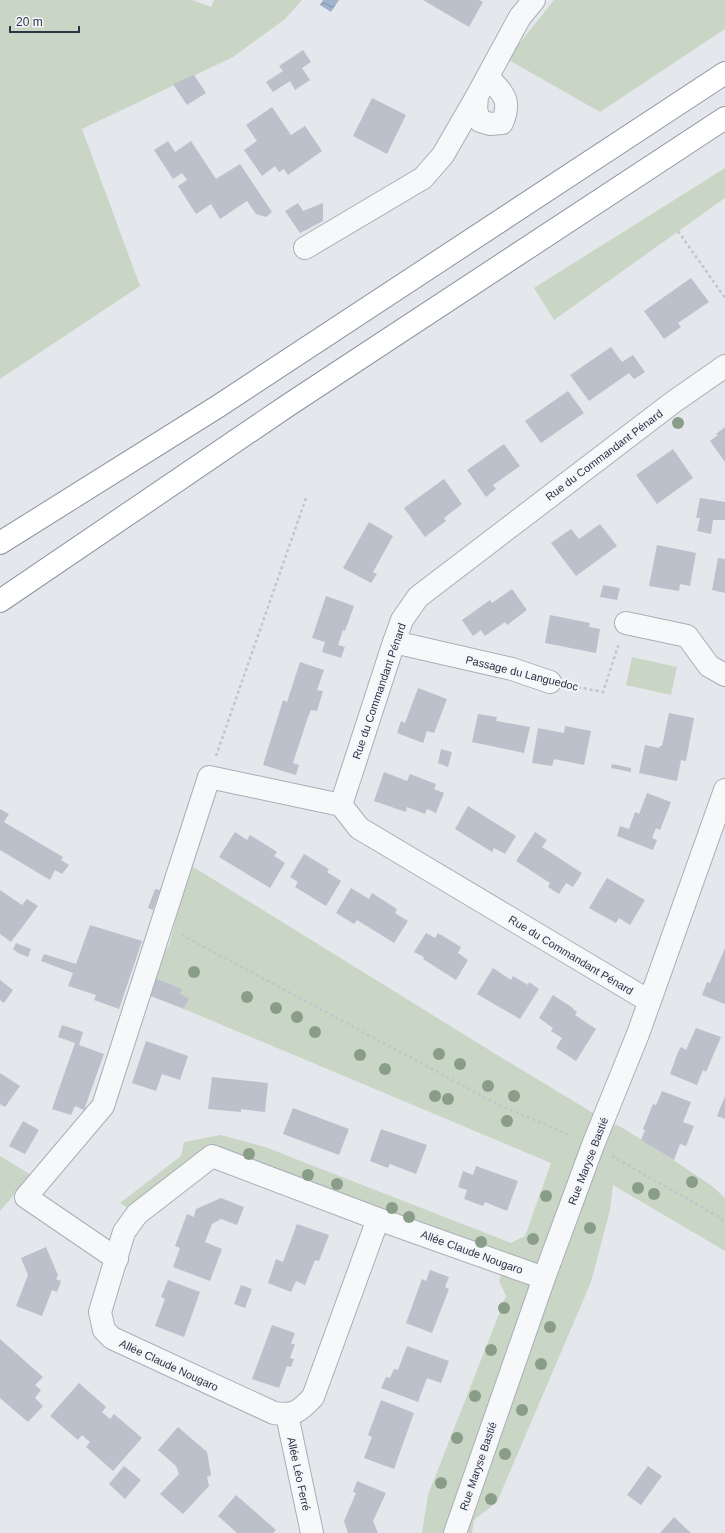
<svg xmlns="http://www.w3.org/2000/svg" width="725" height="1533" font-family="Helvetica,sans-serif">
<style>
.green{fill:#c9d6c5}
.water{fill:url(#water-waves)}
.building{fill:#bbc0ca}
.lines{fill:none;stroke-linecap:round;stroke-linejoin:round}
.minor-casing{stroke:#a9aeb7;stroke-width:24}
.highway-casing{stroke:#8b94a3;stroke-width:24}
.path{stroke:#c2c5cb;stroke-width:2.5;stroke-dasharray:3 3;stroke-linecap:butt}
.minor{stroke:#f7f8fa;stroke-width:22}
.highway{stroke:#fff;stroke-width:22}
.tree{fill:#899d89}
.labels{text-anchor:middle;stroke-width:4;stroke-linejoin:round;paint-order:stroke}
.street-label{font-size:11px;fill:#2b3445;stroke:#f4f6f9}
</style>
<defs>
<pattern id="water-waves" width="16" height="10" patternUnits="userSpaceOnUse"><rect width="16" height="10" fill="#9fb4cc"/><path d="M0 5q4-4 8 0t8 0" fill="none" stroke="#8293a7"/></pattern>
</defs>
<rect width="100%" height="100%" fill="#e4e7ec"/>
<!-- green -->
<path class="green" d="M0 0H192L211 7 214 0H302L285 19 233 57 82 129 140 286 0 379Z
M554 0H725V29L600 112 507 59Z
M725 168V198L554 320 534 288Z
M632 657 677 667 671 695 626 685Z
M190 865 507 1061 603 1119 621 1127 669 1157 712 1186 725 1198V1251L613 1185 610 1210 591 1282 497 1502 474 1520 472 1533H422L428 1495 506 1296 499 1281 505 1264 213 1156 137 1214 120 1203 181 1156 184 1142 221 1135 265 1147 511 1243 525 1236 551 1163 184 1009 189 998 180 994 182 989 150 976 169 945Z
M0 1156 31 1175 0 1211Z"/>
<!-- water -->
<path class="water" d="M323 0H339L331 12 320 5Z"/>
<!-- building -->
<path class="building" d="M423 0H479L483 2 469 27Z
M303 50 311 62 302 68 310 80 295 90 290 81 273 92 266 82 283 71 279 66Z
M194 75 206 93 187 105 173 84Z
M372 98 406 115 387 154 353 136Z
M272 107 291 135 305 126 322 151 288 175 284 169 279 172 275 166 262 176 244 150 257 141 246 125Z
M168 141 175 152 191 141 216 179 240 164 272 212 266 217 256 214 247 201 220 219 211 204 196 214 178 186 187 180 182 173 173 179 154 150Z
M298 203 303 211 323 203V221L300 233 285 211Z
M691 278 709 302 678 323 681 327 664 339 644 311Z
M611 347 622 362 633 355 645 372 634 379 629 373 589 401 570 375Z
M568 391 584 413 541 443 525 421Z
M725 427V462L710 441 718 435 716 434Z
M504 444 520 466 493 485 496 489 486 497 467 470Z
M673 449 693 478 657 504 636 475Z
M444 479 462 504 444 518 446 521 425 537 404 508Z
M700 498 725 502V520H713L711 534 697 531 700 518H696Z
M369 522 393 536 373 572 377 574 371 583 343 568Z
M600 524 617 546 576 576 551 543 571 529 579 539Z
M657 545 696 553 690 586 680 584 679 591 649 586Z
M718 558 725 559V593L712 590Z
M603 585 620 588 617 600 600 597Z
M512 589 527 610 507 625 505 622 485 636 481 630 473 636 462 620 490 600 492 603Z
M326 596 354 606 345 631 343 630 338 645 345 647 341 658 322 652 325 642 312 638Z
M550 615 590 623 589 627 600 629 596 653 545 643Z
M300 662 324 670 317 690 323 691 317 711 311 710 307 720 293 763 299 765 296 775 263 765 283 700 287 702Z
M418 688 447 699 434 733 427 731 423 743 397 733 401 721 405 723Z
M669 713 694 718 686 761 681 760 677 781 639 773 645 745 659 748 660 746H662Z
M478 714 497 717 496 721 530 727 524 753 472 742Z
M565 726 591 731 584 765 554 759 552 766 532 763 538 728 564 733Z
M441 749 452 752 448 767 438 763Z
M612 764 631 768V772L611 768Z
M384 772 407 781 410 774 436 784 434 789 444 793 436 813 427 809 425 814 407 807 406 812 374 801Z
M647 793 671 802 660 830 656 828 652 838 657 840 653 850 617 836 620 826 629 829 635 812 639 814Z
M468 806 516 836 505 854 494 848 492 852 455 829Z
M0 809 9 814 4 822 63 857 61 860 69 865 62 874 55 870 50 880 0 850Z
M235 832 247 840 250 835 277 852 274 856 285 863 270 888 219 857Z
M535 832 547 840 542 847 582 873 573 887 566 883 559 894 548 887 550 883 516 861Z
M304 854 329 869 327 872 341 881 326 906 295 887 298 882 290 877Z
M607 878 645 900 630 925 619 918 616 923 589 908Z
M351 888 369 899 372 893 397 909 395 913 408 921 394 943 357 920 354 924 336 913Z
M155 889 160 890 153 910 148 908Z
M0 890 22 905 27 899 38 906 11 942 0 934Z
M90 925 142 941 119 1009 94 1000 96 995 68 986 73 973 41 961 44 954 76 964Z
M426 933 435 938 438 933 461 947 458 953 468 960 456 980 423 959 424 957 414 952Z
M16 943 31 949 28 957 18 953 13 949Z
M725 948V1004L702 995 707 982 710 983Z
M493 968 511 980 513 976 528 985 529 982 539 989 520 1019 477 994Z
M150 976 182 989 180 994 189 998 184 1009 143 993Z
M0 980 13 990 4 1003 0 1000Z
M553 995 573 1008V1009L577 1012 575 1015 596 1029 576 1061 556 1048 562 1038 551 1031 553 1028 539 1018Z
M62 1025 83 1032 79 1045 104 1054 84 1110 75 1106 71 1115 52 1109 75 1043 58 1037Z
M696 1028 721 1037 706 1072 703 1070 697 1085 670 1074 678 1052 681 1047 686 1050Z
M146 1041 188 1056 180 1080 162 1074 156 1091 132 1083Z
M0 1073 20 1086 5 1107 0 1104Z
M212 1077 268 1083 265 1112 241 1109V1112L208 1109Z
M662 1091 691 1102 683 1122 694 1126 686 1146 680 1144 674 1160 641 1140 645 1130 643 1129 653 1104 656 1105Z
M725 1096V1119L717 1116Z
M293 1108 349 1129 339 1155 283 1134Z
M23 1121 39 1130 25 1154 9 1146Z
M381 1129 427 1145 416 1174 390 1164 388 1168 370 1161Z
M476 1166 518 1181 507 1211 485 1202 483 1206 464 1199 467 1190 458 1187 463 1171 473 1175Z
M221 1198 244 1207 237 1225 221 1219 212 1224 205 1242 222 1249 210 1281 173 1267 180 1248 175 1246 187 1214 194 1217 196 1209Z
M297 1224 329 1235 319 1261 315 1260 305 1285 296 1281 291 1292 268 1283 276 1259 283 1262Z
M46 1247 58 1275 56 1279 61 1281 57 1292 52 1290 42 1316 16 1306 28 1275 21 1258Z
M430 1270 449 1277 445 1287 449 1289 432 1333 406 1323 422 1279 426 1281Z
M168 1280 200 1292 184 1337 155 1326 165 1299 161 1297Z
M241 1285 252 1289 245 1308 234 1304Z
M272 1325 295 1333 291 1344H295L290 1358 294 1359 291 1367 287 1366 279 1388 252 1379Z
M0 1339 43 1377 35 1385 41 1390 35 1398 43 1406 28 1422 0 1398Z
M407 1346 449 1361 441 1383 427 1378 418 1402 381 1388 386 1377 390 1378 394 1369 398 1370Z
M79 1383 106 1407 102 1412 110 1419 114 1414 142 1438 113 1471 86 1447 90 1442 82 1435 78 1440 50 1416Z
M381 1400 414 1413 394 1469 364 1458 372 1437 368 1435Z
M178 1427 207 1452 211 1475 207 1477 209 1486 183 1514 160 1494 179 1474 176 1466 158 1450Z
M124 1466 141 1480 125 1499 109 1484Z
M648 1466 662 1476 641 1505 627 1495Z
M357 1481 386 1493 373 1521 378 1533H348L344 1521 356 1493 353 1492Z
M236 1495 276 1530 273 1533H237L218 1516Z
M674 1517 691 1533H660Z"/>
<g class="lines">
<!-- minor casing -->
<g class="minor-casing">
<path id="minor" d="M477 96 476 110 480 121 490 124 502 123C512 99 503 94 488 77
M305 248 423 178 443 155 477 96 520 17 534 0
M626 623 687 636 709 666 725 675
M394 642 512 669 550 682
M649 1001 359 828 341 805 394 642 402 620 418 597 672 403 725 366
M378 1219 313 1397C299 1412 294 1416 274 1413L112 1338 104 1330 100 1312 124 1232 137 1214 212 1156 378 1219 544 1278
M117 1259 26 1197 103 1106 209 777 341 805
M287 1415 312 1533
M455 1533 544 1278 593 1145 638 1034 725 790"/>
</g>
<!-- highway casing -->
<g class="highway-casing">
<path id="highway" d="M0 543 217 407 725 73
M0 601 287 406 725 118"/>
</g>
<!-- path -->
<path class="path" d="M678 231 725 298
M572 686 603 692 619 643
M216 756 306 498
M182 935 501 1106 572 1136
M612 1156 719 1217 725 1223"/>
<!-- minor -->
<use href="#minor" class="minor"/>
<!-- highway -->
<use href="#highway" class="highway"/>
</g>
<!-- trees -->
<g class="tree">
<circle cx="678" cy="423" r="6"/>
<circle cx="194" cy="972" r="6"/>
<circle cx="247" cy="997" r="6"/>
<circle cx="276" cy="1008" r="6"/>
<circle cx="297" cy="1017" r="6"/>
<circle cx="315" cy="1032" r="6"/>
<circle cx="439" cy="1054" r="6"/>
<circle cx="360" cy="1055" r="6"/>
<circle cx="460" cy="1064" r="6"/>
<circle cx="385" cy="1069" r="6"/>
<circle cx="488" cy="1086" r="6"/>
<circle cx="435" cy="1096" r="6"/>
<circle cx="514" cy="1096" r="6"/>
<circle cx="448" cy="1099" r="6"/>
<circle cx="507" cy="1121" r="6"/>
<circle cx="249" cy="1154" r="6"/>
<circle cx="308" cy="1175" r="6"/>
<circle cx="692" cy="1182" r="6"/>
<circle cx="337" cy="1184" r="6"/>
<circle cx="638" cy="1188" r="6"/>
<circle cx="654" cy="1194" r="6"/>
<circle cx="546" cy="1196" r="6"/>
<circle cx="392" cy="1208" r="6"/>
<circle cx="409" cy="1217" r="6"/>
<circle cx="590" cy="1228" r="6"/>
<circle cx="533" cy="1239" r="6"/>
<circle cx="481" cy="1242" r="6"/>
<circle cx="504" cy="1308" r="6"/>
<circle cx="550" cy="1327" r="6"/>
<circle cx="491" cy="1350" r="6"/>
<circle cx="541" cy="1364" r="6"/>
<circle cx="475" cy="1396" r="6"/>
<circle cx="522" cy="1410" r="6"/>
<circle cx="457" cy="1438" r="6"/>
<circle cx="505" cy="1454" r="6"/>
<circle cx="441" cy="1483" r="6"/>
<circle cx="491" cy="1499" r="6"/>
</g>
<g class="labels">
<!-- street labels -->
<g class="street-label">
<text transform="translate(604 455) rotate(-37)" y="4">Rue du Commandant Pénard</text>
<text transform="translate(522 673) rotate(14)" y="4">Passage du Languedoc</text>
<text transform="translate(379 691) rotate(-71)" y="4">Rue du Commandant Pénard</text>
<text transform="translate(571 955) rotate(31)" y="4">Rue du Commandant Pénard</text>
<text transform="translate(588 1161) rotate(-69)" y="4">Rue Maryse Bastié</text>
<text transform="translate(472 1252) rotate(20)" y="4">Allée Claude Nougaro</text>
<text transform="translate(169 1365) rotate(25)" y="4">Allée Claude Nougaro</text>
<text transform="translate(478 1466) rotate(-71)" y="4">Rue Maryse Bastié</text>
<text transform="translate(299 1474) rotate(78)" y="4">Allée Léo Ferré</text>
</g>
</g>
<!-- scale -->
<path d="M10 26v6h69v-6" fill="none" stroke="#2b3445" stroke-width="2"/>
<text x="16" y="26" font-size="12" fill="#2b3445" stroke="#f4f6f9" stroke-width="3" paint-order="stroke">20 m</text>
</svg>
